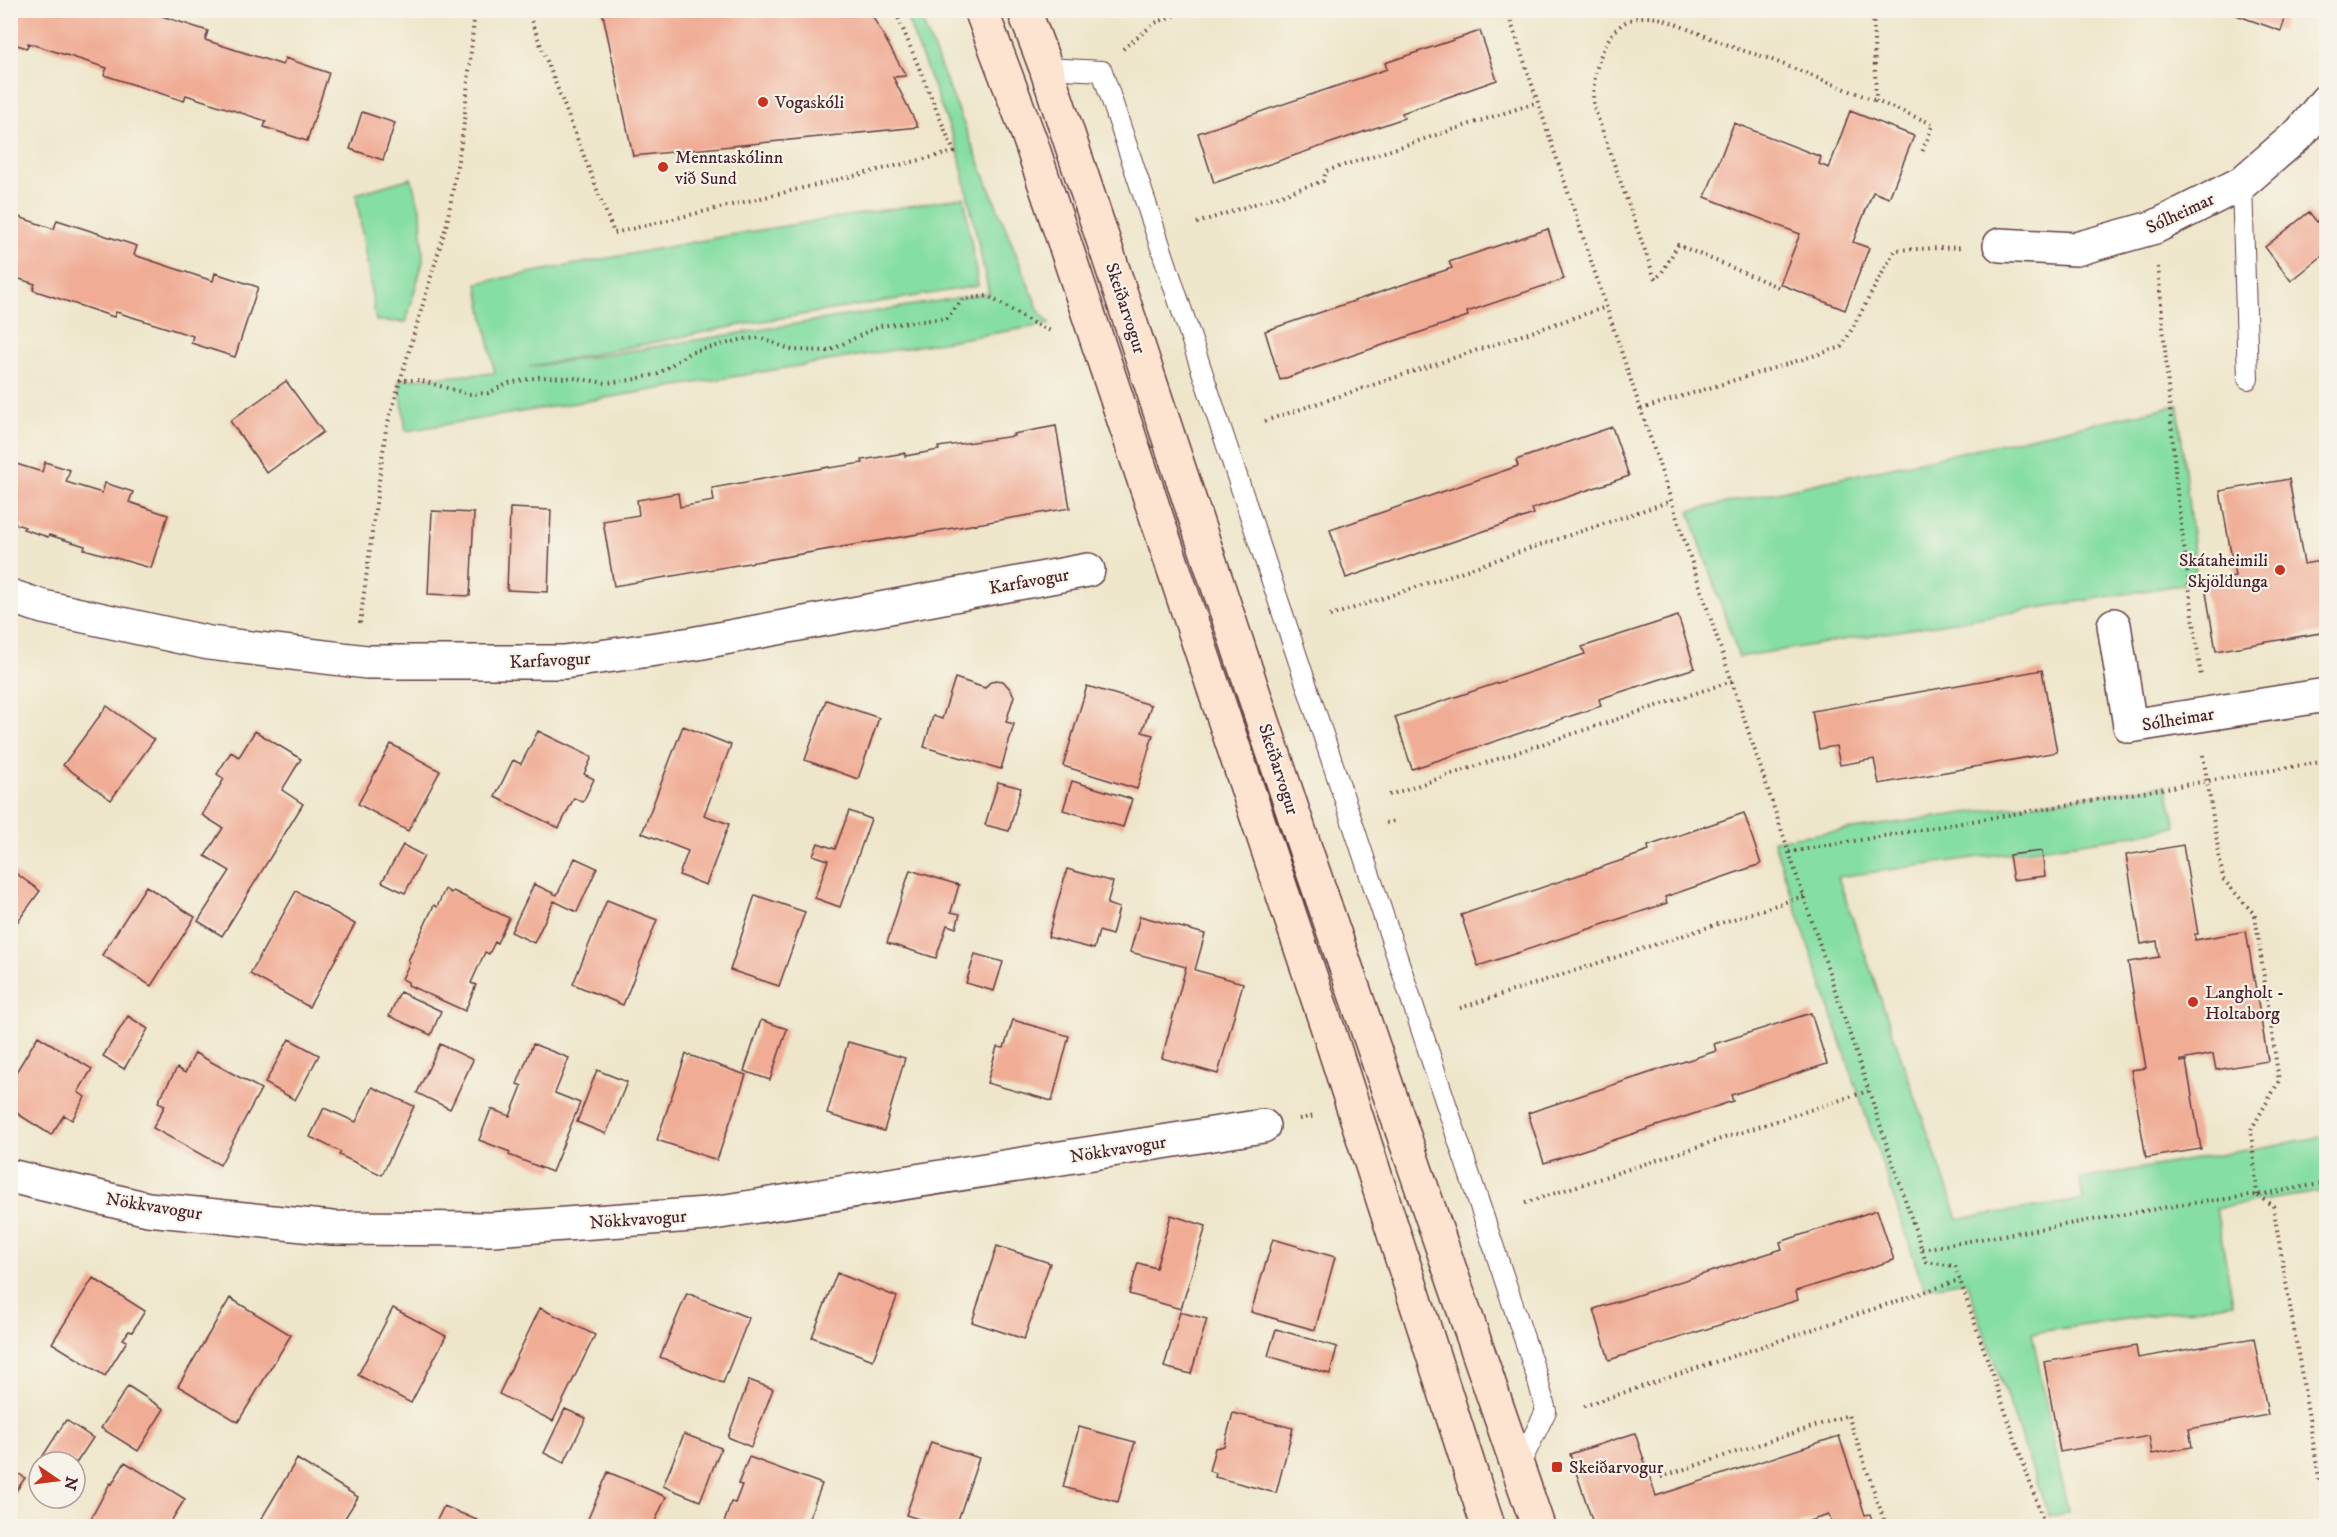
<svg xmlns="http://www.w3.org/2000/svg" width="2337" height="1537" font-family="'IM FELL DW Pica',serif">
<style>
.green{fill:#85dea3;stroke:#687e67;stroke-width:1.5}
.building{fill:#f0ac94}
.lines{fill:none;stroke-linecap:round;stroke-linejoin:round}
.lane-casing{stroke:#633d43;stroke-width:22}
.street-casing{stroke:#633d43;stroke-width:36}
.secondary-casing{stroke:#633d43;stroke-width:36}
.path{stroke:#633d43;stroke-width:4;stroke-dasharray:1.5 4.5;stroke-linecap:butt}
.lane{stroke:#fff;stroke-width:20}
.street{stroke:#fff;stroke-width:33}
.secondary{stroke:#fde4d1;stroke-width:33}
.poi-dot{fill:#c8321e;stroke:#f7f3e8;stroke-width:2}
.labels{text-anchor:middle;stroke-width:4.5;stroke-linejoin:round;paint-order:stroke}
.poi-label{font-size:18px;fill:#4a1f2b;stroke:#f7f3e8;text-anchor:start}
.street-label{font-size:18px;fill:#4a1f2b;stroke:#f7f3e8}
</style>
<rect width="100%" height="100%" fill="#f7f3e8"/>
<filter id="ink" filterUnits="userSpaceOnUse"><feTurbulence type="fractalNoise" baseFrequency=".0167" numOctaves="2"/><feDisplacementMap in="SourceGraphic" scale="12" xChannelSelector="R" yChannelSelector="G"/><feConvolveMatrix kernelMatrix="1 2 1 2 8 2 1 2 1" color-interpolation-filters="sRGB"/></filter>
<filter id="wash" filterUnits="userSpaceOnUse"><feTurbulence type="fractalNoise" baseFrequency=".008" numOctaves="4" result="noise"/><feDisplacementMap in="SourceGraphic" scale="24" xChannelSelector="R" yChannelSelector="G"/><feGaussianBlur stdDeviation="1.35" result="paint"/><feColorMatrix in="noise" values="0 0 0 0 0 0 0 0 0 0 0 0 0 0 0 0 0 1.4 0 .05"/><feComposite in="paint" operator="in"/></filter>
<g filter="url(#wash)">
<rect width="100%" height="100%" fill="#eee6ca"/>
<!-- green -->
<path class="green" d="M904 11H918L1039 311 1050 324 406 431 399 380 495 373 477 283 736 234 964 197 978 286 751 323 529 367 989 293 958 150Z
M411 178 421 212 423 261 406 322 376 321 356 194Z
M2178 405 2197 582 1739 657 1689 511Z
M2166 785 2176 827 2123 837 1838 877 1958 1219 2083 1200 2080 1179 2326 1136V1191L2216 1208 2233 1303 2032 1333 2068 1512 2049 1517 1966 1281 1924 1288 1773 840Z"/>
<g id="blocks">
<!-- building -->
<path class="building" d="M10 10H118L125 13 126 10H143L208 31 205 40 283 65 285 58 329 73 307 141 264 127 266 121 186 95 184 101 104 75 107 68 28 43 27 48 10 43Z
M602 10H869L906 76 893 77 918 127 633 156Z
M2222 10H2288L2281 31Z
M1480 31 1497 80 1402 113 1404 118 1214 183 1198 133 1387 69 1385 63Z
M1850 111 1914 136 1889 198 1873 192 1853 242 1869 248 1845 310 1780 284 1800 234 1705 197 1734 123 1821 157 1819 164 1829 168Z
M362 112 395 123 383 160 350 149Z
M2309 212 2317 222 2326 214V253L2291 281 2265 247Z
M10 214 54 229 57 220 137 246 134 255 213 281 215 273 258 287 235 357 191 343 193 336 116 312 114 317 33 290 35 284 10 276Z
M1548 229 1564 279 1467 312 1468 316 1280 380 1265 331 1452 268 1449 262Z
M286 381 323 432 267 473 230 421Z
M1056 426 1070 508 614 586 603 521 639 515 637 500 678 493 680 507 714 501 712 488 829 467V468L863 463 862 460 905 453V456L939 450 938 447 1014 436 1013 434Z
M1612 427 1629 476 1532 509 1534 514 1346 578 1330 530 1518 466 1516 460Z
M10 462 42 472 45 462 70 470 66 482 102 493 105 483 133 492 129 502 168 515 151 568 84 549 85 546 49 535 48 537 23 529 25 527 10 522Z
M2289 479 2304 564 2326 560V632L2216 651 2204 581 2235 576 2220 491Z
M510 508 551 510 548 592 507 590Z
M432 511 474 513 470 596 428 594Z
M1678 616 1695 668 1599 699 1601 706 1412 769 1395 717 1585 654 1582 647Z
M2042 670 2057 752 1879 784 1874 759 1840 765 1836 746 1819 749 1812 711Z
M955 678 985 688 989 683 995 680 1003 681 1011 690 1014 696 1006 722 1014 724 1001 769 924 747 933 716 942 719Z
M1087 686 1151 705 1142 732 1153 735 1137 789 1063 766Z
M826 700 879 718 858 779 805 760Z
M107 706 154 740 111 800 63 765Z
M683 726 731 745 704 815 729 824 706 885 679 875 688 851 642 833Z
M255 731 301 759 282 790 303 804 222 936 198 921 230 871 205 856 223 828 202 815 224 779 217 774 231 752 239 757Z
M538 731 592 757 584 774 594 779 583 802 574 798 559 828 495 797 513 760 521 764Z
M391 744 440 771 408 831 358 804Z
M1072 781 1132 799 1123 827 1063 810Z
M998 782 1021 788 1009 831 985 825Z
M849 811 871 819 840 907 815 898 828 860 813 855 818 843 835 849Z
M1744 813 1761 864 1665 897 1667 903 1478 966 1461 915 1649 851 1648 846Z
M403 845 424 856 405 893 382 882Z
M2183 845 2198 934H2195V940L2246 931 2268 1061 2216 1070 2213 1054 2181 1060V1062L2186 1061 2201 1149 2146 1158 2131 1070 2146 1068 2128 962 2159 957 2157 941 2141 944 2126 855Z
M2042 851 2045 876 2013 880 2009 855Z
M575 858 597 868 577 912 554 901 534 943 511 932 534 884 557 895Z
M10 869 40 891 10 932Z
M1067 869 1113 882 1107 904 1119 908 1112 935 1099 931 1094 949 1048 937Z
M910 870 959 885 951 912 960 914 956 928 947 925 936 958 887 943Z
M146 886 195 917 151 986 102 955Z
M445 889 451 893 453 891 509 918 497 943 495 942 489 954 485 952 471 983 476 985 465 1011 408 985V982L402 979 410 962 408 961 434 905 437 907Z
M296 891 355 924 309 1007 250 974Z
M755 895 805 912 779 986 730 970Z
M607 900 657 920 623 1005 573 984Z
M1140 916 1205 934 1195 970 1243 983 1218 1074 1162 1058 1186 967 1130 952Z
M975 954 1003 962 994 991 966 983Z
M400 992 441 1011 431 1035 389 1016Z
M1811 1013 1827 1064 1731 1095 1733 1101 1544 1163 1528 1113 1716 1051 1714 1044Z
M128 1016 148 1029 124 1069 103 1056Z
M761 1020 787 1029 770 1080 744 1071Z
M1013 1020 1069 1036 1052 1101 987 1083 997 1047 1004 1048Z
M38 1036 92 1069 78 1092 85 1097 72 1120 64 1115 51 1135 10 1109V1082Z
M289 1039 319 1055 295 1100 265 1083Z
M848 1042 905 1058 884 1131 827 1114Z
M440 1044 473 1060 450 1109 417 1093Z
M533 1044 569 1058 555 1093 580 1103 552 1172 509 1155 510 1152 479 1140 491 1109 510 1116 522 1086 517 1084Z
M195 1053 261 1089 220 1165 153 1128 165 1105 158 1102 177 1068 185 1073Z
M686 1054 746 1075 717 1160 657 1140Z
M597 1070 627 1082 606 1134 577 1122Z
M372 1087 414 1106 382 1175 339 1155 341 1152 310 1137 324 1108 356 1122Z
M1877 1210 1894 1260 1796 1291 1798 1300 1609 1360 1594 1309 1782 1249 1780 1242Z
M1171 1215 1206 1226 1181 1309 1129 1294 1138 1263 1156 1268Z
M1273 1239 1335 1257 1315 1330 1251 1312Z
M997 1246 1050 1263 1024 1339 972 1322Z
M837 1273 897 1297 873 1360 812 1337Z
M93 1278 145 1311 132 1332 129 1331 123 1339 127 1341 105 1376 52 1343Z
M687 1293 749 1318 723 1383 660 1357Z
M230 1298 291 1335 238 1422 178 1386Z
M393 1308 446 1336 411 1403 358 1375Z
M540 1308 595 1335 553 1421 499 1394Z
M1180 1312 1207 1319 1191 1374 1164 1367Z
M1276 1329 1337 1347 1330 1374 1268 1356Z
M2254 1338 2268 1415 2189 1429 2192 1447 2152 1454 2149 1436 2060 1452 2044 1362 2136 1346 2138 1358Z
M749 1380 773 1389 751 1447 728 1437Z
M128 1386 164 1409 138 1451 101 1428Z
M565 1409 586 1418 564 1463 544 1453Z
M1233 1413 1293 1428 1276 1493 1215 1477 1216 1473 1209 1471 1215 1448 1224 1446Z
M66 1420 93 1438 75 1465V1462H39Z
M1079 1427 1135 1442 1118 1502 1063 1487Z
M1635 1433 1656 1496 1839 1436 1865 1515 1870 1514 1874 1526H1833L1829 1515 1792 1526H1594L1570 1454Z
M684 1434 721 1448 700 1501 663 1486Z
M931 1442 979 1458 956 1526H941L906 1515Z
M749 1457 822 1484 806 1526H723L731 1502 735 1503 742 1485 738 1484Z
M297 1459 358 1497 340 1526H257Z
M125 1462 185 1499 168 1526H87L110 1483 112 1484Z
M10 1468 25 1478 10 1500Z
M608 1472 666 1497 653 1526H585Z
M444 1506 491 1526H434Z"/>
</g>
</g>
<g filter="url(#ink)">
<use href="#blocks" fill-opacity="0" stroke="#633d43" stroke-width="1.5"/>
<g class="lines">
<!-- lane casing -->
<g class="lane-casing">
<path id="lane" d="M1046 68 1102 71 1537 1377 1546 1411 1518 1468
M2242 183 2248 379"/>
</g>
<!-- street casing -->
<g class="street-casing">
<path id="street" d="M2000 245 2076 249 2155 227 2242 183 2301 132 2326 101
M10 596 43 607 209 643 367 662H564L692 644 1088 570
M2114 625 2130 726 2326 695
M10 1176 148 1209 332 1228 493 1229 707 1214 1263 1126"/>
</g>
<!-- secondary casing -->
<g class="secondary-casing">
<path id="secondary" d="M981 10 1029 137 1328 1029 1488 1526
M1024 10 1046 68 1306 851 1538 1526"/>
</g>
<!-- path -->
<path class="path" d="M527 10 614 233 954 152 895 10
M1507 10 1926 1262 1955 1266 2045 1526
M1873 10 1876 101 1933 124 1921 155
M1123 49 1155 23 1188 10
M1197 223 1323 181 1326 171 1538 102
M2158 267 2177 493 2201 677
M1778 287 1678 245 1661 274 1655 279 1594 107C1590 80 1602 31 1630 20 1641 15 1652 17 1663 19L1738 49 1767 58 1876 101
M399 380H419L468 394 488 393 509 383 539 377 574 378 606 383 631 380 658 374 689 353 744 339 760 338 792 350 829 351 879 326 947 318 963 299 988 296 1033 323 1053 332
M1641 409 1842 347 1895 250 1963 247
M1265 421 1606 307
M1330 616 1671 501
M360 623 386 429 447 223 463 132 475 10
M2203 755 2223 879 2255 915 2279 1081 2251 1130 2257 1195
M1389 795 1732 681
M1386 823 1397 820
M1789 852 2326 761
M1460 1008 1804 896
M1299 1119 1315 1116
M2258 1196 2273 1206 2320 1483
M1525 1203 1868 1091
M1922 1249 2185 1204 2257 1195 2326 1183
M1584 1406 1960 1280
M1661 1477 1848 1415 1886 1526"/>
<!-- lane -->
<use href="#lane" class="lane"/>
<!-- street -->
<use href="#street" class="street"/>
<!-- secondary -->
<use href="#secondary" class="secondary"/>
</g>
</g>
<!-- markers -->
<g class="poi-dot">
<circle cx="763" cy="102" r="6"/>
<circle cx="663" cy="167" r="6"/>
<circle cx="2280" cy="570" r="6"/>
<circle cx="2193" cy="1002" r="6"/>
<rect x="1551" y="1461" width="12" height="12" rx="3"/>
</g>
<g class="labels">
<!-- poi labels -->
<g class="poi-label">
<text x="775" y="108">Vogaskóli</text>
<text x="675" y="163">Menntaskólinn<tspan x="675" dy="21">við Sund</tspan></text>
<text x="2268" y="566" text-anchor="end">Skátaheimili<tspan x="2268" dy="21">Skjöldunga</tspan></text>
<text x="2205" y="998">Langholt -<tspan x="2205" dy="21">Holtaborg</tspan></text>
<text x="1569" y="1473">Skeiðarvogur</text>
</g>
<!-- street labels -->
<g class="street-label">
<text transform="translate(2180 213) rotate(-25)" y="6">Sólheimar</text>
<text transform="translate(1126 308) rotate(72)" y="6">Skeiðarvogur</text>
<text transform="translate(1029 581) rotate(-10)" y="6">Karfavogur</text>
<text transform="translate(550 660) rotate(-3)" y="6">Karfavogur</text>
<text transform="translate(2178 719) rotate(-9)" y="6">Sólheimar</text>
<text transform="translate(1279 769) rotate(72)" y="6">Skeiðarvogur</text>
<text transform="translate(1118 1149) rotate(-9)" y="6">Nökkvavogur</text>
<text transform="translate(154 1206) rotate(9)" y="6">Nökkvavogur</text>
<text transform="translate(638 1219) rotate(-4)" y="6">Nökkvavogur</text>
</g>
</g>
<!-- margin -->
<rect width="2337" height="1537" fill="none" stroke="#f7f3e8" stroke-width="36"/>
<!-- north arrow -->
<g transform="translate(57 1480) rotate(104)"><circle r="28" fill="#f7f3e8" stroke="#b29e9c" stroke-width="1.5"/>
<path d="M0-4.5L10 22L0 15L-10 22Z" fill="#c8321e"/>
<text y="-9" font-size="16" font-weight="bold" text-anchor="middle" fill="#4a1f2b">N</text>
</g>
</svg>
